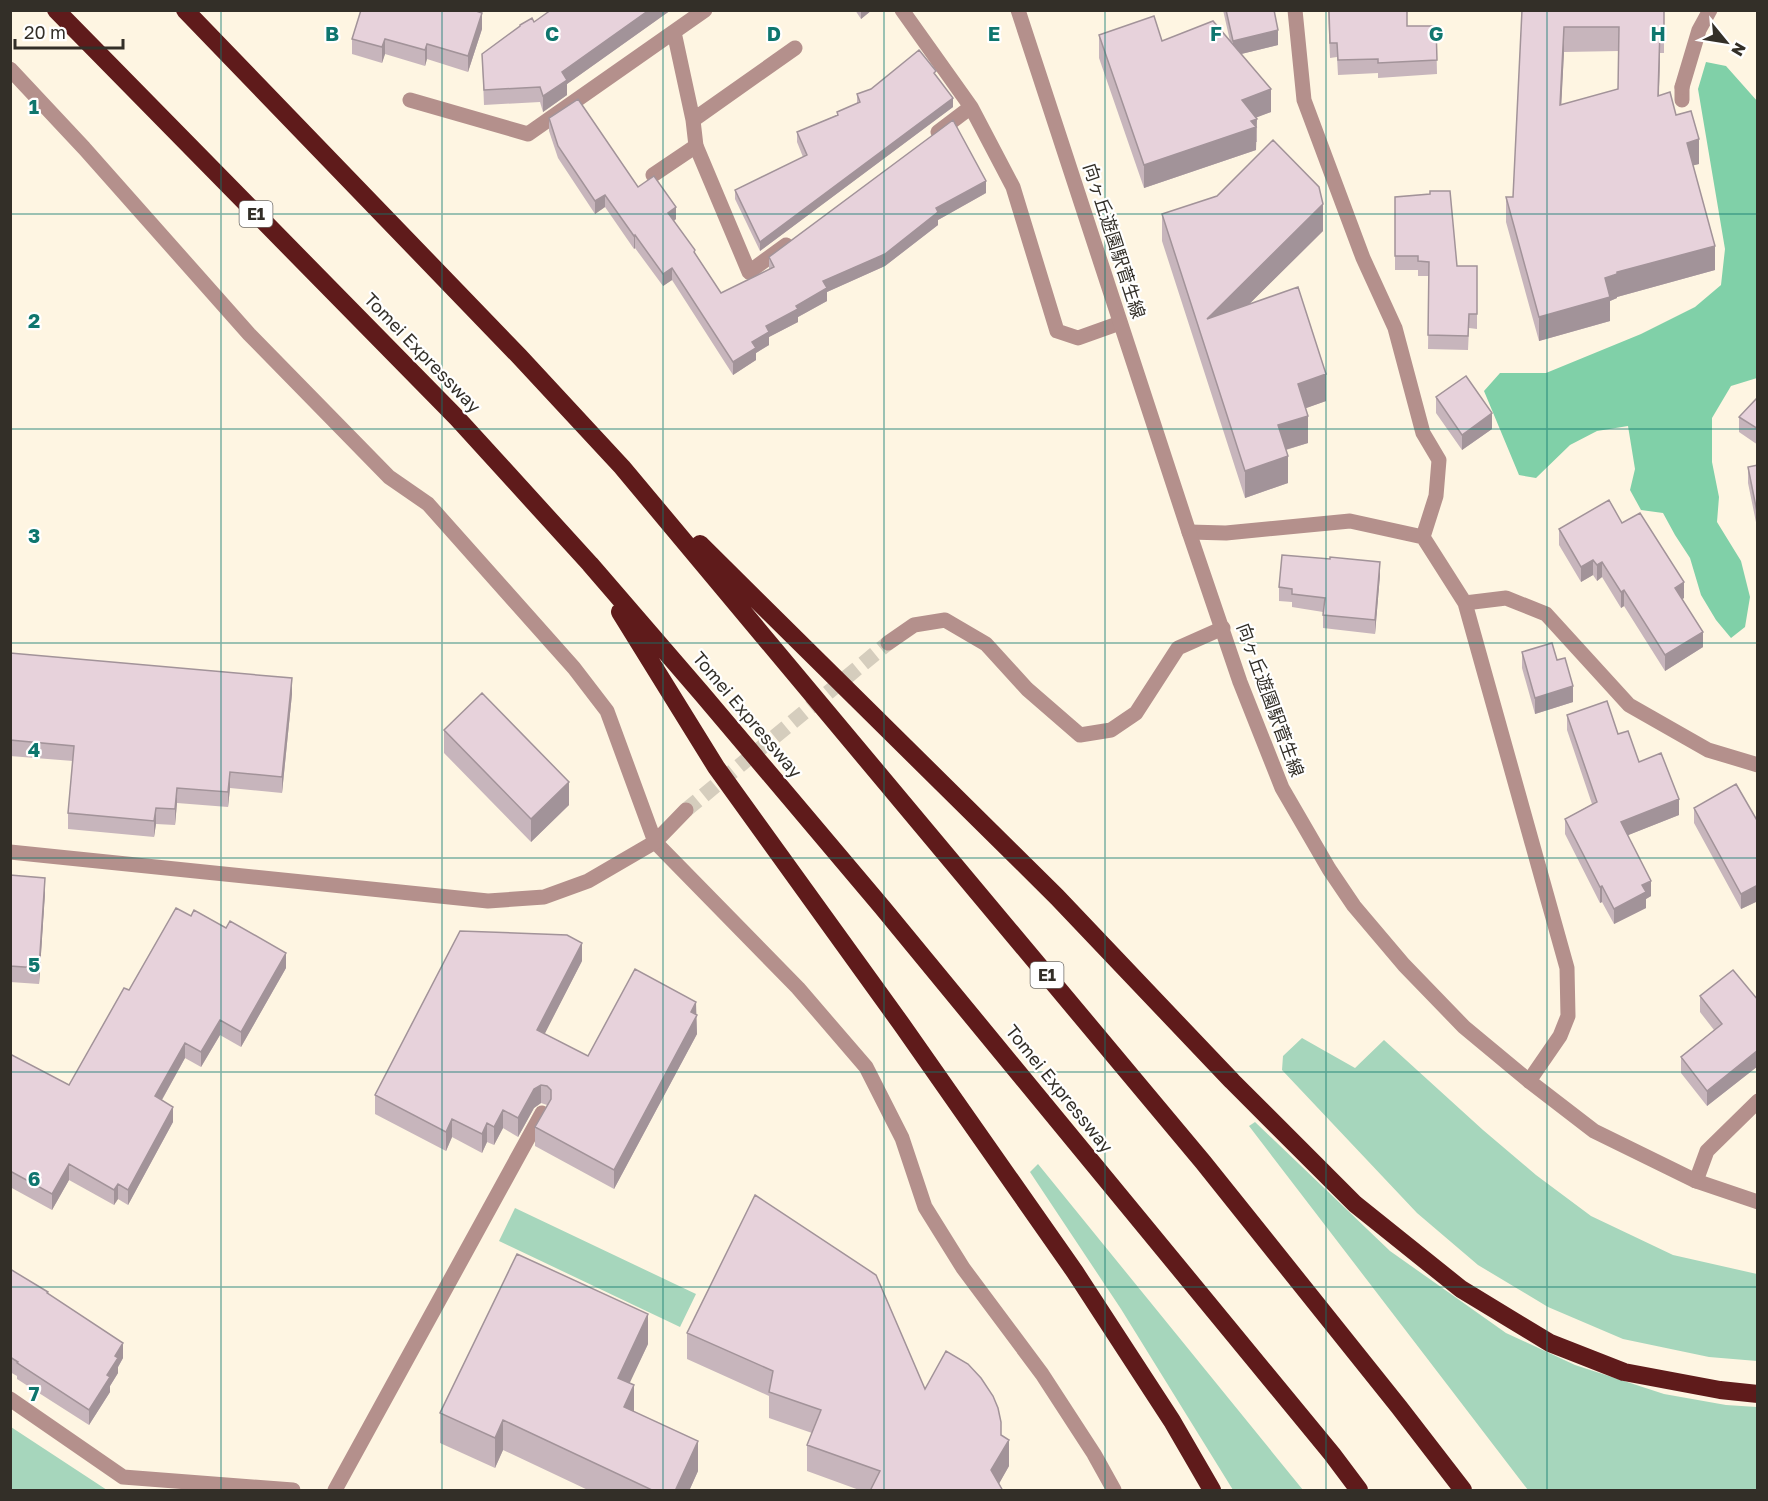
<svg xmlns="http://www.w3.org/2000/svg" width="1768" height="1501" font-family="'Golos Text','Noto Sans JP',sans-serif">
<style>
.green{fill:#a6d6bc}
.forest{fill:#80d0a8}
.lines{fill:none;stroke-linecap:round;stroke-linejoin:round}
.minor-tunnel{stroke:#d5cdbd;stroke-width:15;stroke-dasharray:15 8;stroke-linecap:butt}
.service{stroke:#b4908c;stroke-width:15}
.minor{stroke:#b4908c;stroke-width:15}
.tertiary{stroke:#b4908c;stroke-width:15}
.motorway{stroke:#5f1b1b;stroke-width:18}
.wall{fill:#c7b5bc;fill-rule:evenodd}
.shaded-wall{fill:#a29399}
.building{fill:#e7d2db;stroke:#a29399;stroke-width:1.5;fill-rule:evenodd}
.grid{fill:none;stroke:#0f766e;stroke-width:1.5;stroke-opacity:0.55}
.labels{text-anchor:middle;stroke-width:4.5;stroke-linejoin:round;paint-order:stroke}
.shield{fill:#fff;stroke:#706d68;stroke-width:1.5}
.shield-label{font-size:16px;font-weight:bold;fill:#332f28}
.street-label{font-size:18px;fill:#332f28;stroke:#fff}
.grid-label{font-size:20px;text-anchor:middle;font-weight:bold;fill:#0f766e;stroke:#fff;stroke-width:4.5;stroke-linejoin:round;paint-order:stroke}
</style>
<rect width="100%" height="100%" fill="#fef5e2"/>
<!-- green -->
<path class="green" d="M1302 1038 1355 1068 1384 1040 1483 1130 1536 1175 1591 1216 1673 1255 1757 1274V1361L1709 1357 1623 1339 1548 1307 1478 1265 1417 1213 1282 1070 1283 1056Z
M1255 1122 1390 1251 1506 1333 1575 1365 1664 1394 1726 1405 1757 1407V1490H1528L1249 1126Z
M1038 1164 1303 1490H1233L1121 1309 1030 1172Z
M515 1208 696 1294 680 1327 499 1241Z
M11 1427 107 1490H11Z"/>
<!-- forest -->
<path class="forest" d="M1706 62 1726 66 1758 102 1757 378 1731 386 1712 418V462L1719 497 1717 522 1741 561 1750 597 1745 627 1731 638 1716 620 1701 595 1690 558 1675 535 1663 513 1641 510 1630 490 1635 469 1628 426 1597 431 1570 445 1536 478 1519 475 1484 391 1500 373H1546L1641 334 1695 307 1721 285 1725 249 1698 89Z"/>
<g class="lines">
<!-- minor-tunnel -->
<path class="minor-tunnel" d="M686 810 888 643"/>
<!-- service -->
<path class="service" d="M1682 100V87
M653 175 696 146
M655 842 798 988 866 1067 902 1138 925 1207 963 1268 1042 1374 1094 1454 1114 1490"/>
<!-- minor -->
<path class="minor" d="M902 10 971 107 1013 187 1057 331 1078 338 1120 323
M1295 10 1304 100 1363 258 1395 328 1423 433 1439 460 1436 496 1423 537
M674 32 693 120
M10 69 84 148 249 334 389 477 428 504 574 668 607 711 655 842
M1682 87 1699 30 1710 10
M410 100 528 134 705 10
M938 132 971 107
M786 245 749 272 696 146 693 120 795 48
M1189 532 1226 533 1350 521 1423 537 1465 603 1567 968 1568 1016 1560 1036 1529 1081
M1465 603 1506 598 1546 614 1629 705 1708 750 1758 765
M888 643 914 625 945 620 986 644 1027 689 1080 735 1111 730 1136 713 1178 648 1223 628
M10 852 488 901 544 897 588 881 655 842 686 810
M1696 1181 1707 1151 1758 1101
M10 1399 123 1477 293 1490
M335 1490 542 1113"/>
<!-- tertiary -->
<path class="tertiary" d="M1018 10 1189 532 1240 682 1282 788 1329 869 1354 906 1404 965 1464 1027 1529 1081 1594 1131 1696 1181 1758 1202"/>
<!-- motorway -->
<path class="motorway" d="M56 10 457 418 590 564 703 695 882 907 1332 1454 1359 1490
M185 10 519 356 622 467 1203 1162 1399 1407 1463 1490
M700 544 1057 897 1232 1081 1355 1204 1461 1289 1550 1343 1624 1372 1720 1390 1758 1394
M620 612 716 767 902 1025 1075 1272 1172 1421 1212 1490"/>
</g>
<!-- wall -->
<path class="wall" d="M551 10H671L567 84V95L543 112 540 102 484 105 482 54 520 27V25L534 22Z
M855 10H872L861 19Z
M1223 10H1274L1278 45 1241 54 1271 112 1256 117 1257 142H1256V150L1144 188 1099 58V35L1162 41H1230Z
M1328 10 1407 26H1436L1437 74 1378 78V73L1338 75 1337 57 1330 58Z
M1522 10H1664V53H1660L1659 95 1676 115 1699 164 1693 165 1715 270 1617 297V298L1610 301V321L1539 341 1506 222V197H1513ZM1619 51 1618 89 1561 105 1564 52Z
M482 29 468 72 427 59 425 66 385 54 382 63 352 54V39Z
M936 76 953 107 760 251 735 199V190L803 157 797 142V132L837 115V112L857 104V94Z
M549 118 638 187 676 219 674 221 721 293 769 270V257L986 193 938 220V225L885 266 827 292V301L798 317V322L769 337V345L756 353V360L733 375 672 280 663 286 635 248 634 249 605 207 595 214 558 158 549 131Z
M1395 197 1457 266H1477V329L1469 328 1468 350 1428 349 1429 276H1418V270H1395Z
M1162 214 1323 231 1249 304 1326 401 1306 408 1308 443 1286 450 1288 483 1245 498 1162 241Z
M1436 397 1492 429 1462 450 1436 413Z
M1758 397V445L1739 432V417Z
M1758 465V532L1748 483V467Z
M1622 523 1684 598 1682 599 1703 647 1665 671 1624 606 1621 608 1602 577 1597 581 1593 575 1581 582 1559 545V529Z
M1380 575 1375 634 1323 628V612L1292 607V602L1279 601V587Z
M1758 646V668L1756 662V647Z
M1522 652 1557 660 1573 702 1535 714 1522 668Z
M10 653 292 694 282 793 230 788 228 807 177 803 175 825 156 824 154 837 68 829V813L73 761 10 756Z
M1567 715 1618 734 1679 815 1628 835 1651 896 1646 899V908L1614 924 1602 902 1600 903 1565 834V819L1592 804 1567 730Z
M444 730 569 805 531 842 444 753Z
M1694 808 1758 822V901L1741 909 1694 823Z
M10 875 45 893 39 984 10 982Z
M582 961 544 1034 588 1056 696 1014 697 1034 614 1189 535 1146V1127L547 1105 541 1103 534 1108 518 1137 503 1128 494 1145 487 1142 482 1153 452 1137 446 1151 375 1114V1095Z
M286 968 241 1047 220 1035 201 1067 185 1058 162 1100 173 1122 128 1205 118 1199 114 1205 69 1180 52 1210 10 1187V1054L69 1085 129 990Z
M1700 996 1758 1000V1066L1707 1106 1681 1073V1057L1714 1030 1700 1012Z
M10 1269 48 1293 123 1358 118 1367V1373L110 1386V1392L89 1425 17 1379V1376L10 1372Z
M687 1333 925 1389 1001 1435 1009 1466 999 1483 1003 1491H862L807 1471V1445L812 1433 769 1418V1396L687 1359Z
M648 1344 629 1383 634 1411 698 1471 689 1491H590L503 1450 495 1468 440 1443V1413Z"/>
<!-- shaded-wall -->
<path class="shaded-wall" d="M649 10H671L567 84V95L543 112V96L562 72Z
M861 10H872L861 19Z
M482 13V29L468 72V56Z
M1564 27V52L1560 130V105Z
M1660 28V53L1658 120V96Z
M1278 30V45L1233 56V41Z
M385 39V54L382 63V47Z
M427 44V59L425 66V50Z
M1271 89V112L1242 123V100Z
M953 98V107L760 251V242Z
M1257 119 1256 150 1144 188V165Z
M1699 139V164L1687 167V143Z
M986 181V193L938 220V225L885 266 827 292V301L798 317V322L769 337V345L756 353V360L733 375V362L766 326 796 306 823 281 936 208Z
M605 195V207L595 214V201Z
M1323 204V231L1207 346V319Z
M676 207V219L668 225V213Z
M635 235V248L634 249V236Z
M1715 246V270L1617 297V298L1610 301V321L1539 341V317L1605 278 1617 272Z
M672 268V280L663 286V274Z
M1326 374V401L1298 411V384Z
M1492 413V429L1462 450V435Z
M1308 416V443L1278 452V425Z
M1288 456V483L1245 498V471Z
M1593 560V575L1581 582V567Z
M1380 562V575L1375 634V620Z
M1602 562V577L1597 581V565Z
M1684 582V598L1675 604V588Z
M1624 590V606L1621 608V592Z
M1703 632V647L1665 671V655Z
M292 678V694L282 793V777Z
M1573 686V702L1535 714V698Z
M230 772V788L228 807V792Z
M569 782V805L531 842V819Z
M177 788V803L175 825V809Z
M1679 799V815L1621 838V822Z
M156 808V824L154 837V821Z
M45 878V893L39 984V968Z
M1651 881V896L1646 899V908L1614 924V909L1642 885Z
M1758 885V901L1741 909V894Z
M1602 886V902L1600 903V887Z
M582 943V961L537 1049V1030Z
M286 953V968L241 1047V1032Z
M696 1002 697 1034 614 1189V1170Z
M220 1020V1035L201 1067V1052Z
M185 1043V1058L155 1112V1096Z
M1758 1050V1066L1707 1106V1091Z
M541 1085V1103L534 1108 518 1137V1118L534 1089Z
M173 1107V1122L128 1205V1190Z
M503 1110V1128L494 1145V1127Z
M452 1119V1137L446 1151V1132Z
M487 1123V1142L482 1153V1134Z
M69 1164V1180L52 1210V1194Z
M118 1184V1199L114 1205V1190Z
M648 1314V1344L618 1408V1378Z
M123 1343V1358L118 1367V1373L110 1386V1392L89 1425V1410L107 1375 115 1356Z
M634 1385V1415L624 1407Z
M503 1420V1450L495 1468V1438Z
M1009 1440V1466L995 1491 991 1470Z
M698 1441V1471L689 1491H675Z"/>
<!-- building -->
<path class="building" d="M361 10H473L482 13 468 56 427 44 425 50 385 39 382 47 352 39Z
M551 10H649L562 72 567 80 543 96 540 87 484 90 482 54 520 26V25L532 18 534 22Z
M1226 10H1274L1278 30 1233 41Z
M1329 10H1407V26H1436L1437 60 1378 63V59L1338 60 1337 43H1330Z
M1522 10H1664V29L1660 28 1658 96 1670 92 1676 115 1691 111 1699 139 1687 143 1715 246 1617 272V274L1605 278 1610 297 1539 317 1506 197H1513ZM1564 27H1619L1618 89 1560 105Z
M1154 16 1162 41 1213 21 1271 89 1242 100 1257 119 1251 121 1256 127 1144 165 1099 35Z
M919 50 936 71 934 73 953 98 760 242 735 190 807 155 797 132 838 115 837 112 860 102 857 94 871 89Z
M578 99 638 187 654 176 676 207 668 213 695 250 694 252 721 293 774 267 769 257 953 120 986 181 936 208 938 212 885 254 823 281 827 288 796 306 798 309 766 326 769 332 752 342 756 348 733 362 672 268 663 274 635 235 634 236 605 195 595 201 558 146 549 118Z
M1273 140 1319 187 1323 204 1207 319 1298 287 1326 374 1298 384 1308 416 1278 425 1288 456 1245 471 1162 214 1217 196Z
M1430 191H1450L1457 266H1477V314H1469L1468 336 1428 335 1429 262 1418 261V256H1395V197L1430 194Z
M1466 376 1492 413 1462 435 1436 397Z
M1758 397V429L1739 417Z
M1758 465V517L1748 467Z
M1609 500 1622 523 1640 513 1684 582 1675 588 1703 632 1665 655 1624 590 1621 592 1602 562 1597 565 1593 560 1581 567 1559 529Z
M1282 555 1330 559V557L1380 562 1375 620 1323 615 1325 598 1292 594V589L1279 587Z
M1552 643 1557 660 1565 658 1573 686 1535 698 1522 652Z
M10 653 292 678 282 777 230 772 228 792 177 788 175 809 156 808 154 821 68 813 74 746 10 740Z
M482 693 569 782 531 819 444 730Z
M1607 701 1618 734 1628 731 1639 762 1661 753 1679 799 1621 822 1651 881 1642 885 1646 892 1614 909 1602 886 1600 887 1565 819 1597 802 1567 715Z
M1736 784 1758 822V885L1741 894 1694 808Z
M10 875 45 878 39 968 10 966Z
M176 908 191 916 194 910 226 928 230 921 286 953 241 1032 220 1020 201 1052 185 1043 155 1096 173 1107 128 1190 118 1184 114 1190 69 1164 52 1194 10 1171V1054L69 1085 124 988 129 990Z
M460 931 567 935 582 943 537 1030 588 1056 635 969 696 1002 691 1012 697 1015 614 1170 535 1127 551 1099V1090L547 1086 541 1085 534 1089 518 1118 503 1110 494 1127 487 1123 482 1134 452 1119 446 1132 375 1095Z
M1733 970 1758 1000V1050L1707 1091 1681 1057 1722 1024 1700 996Z
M755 1195 876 1275 925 1389 946 1351 968 1364 981 1378 993 1396 998 1408 1001 1422V1435L1009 1440 991 1470 1003 1491H870L880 1471 807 1445 821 1410 769 1392 773 1371 687 1333Z
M517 1254 648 1314 618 1378 634 1385 624 1407 698 1441 675 1491H654L503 1420 495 1438 440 1413Z
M10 1269 48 1292 47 1293 123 1343 115 1356 118 1358 107 1375 110 1377 89 1410 17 1363 18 1362 10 1357Z"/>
<!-- grid -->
<path class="grid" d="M221 10V1490M442 10V1490M663 10V1490M884 10V1490M1105 10V1490M1326 10V1490M1547 10V1490M10 214H1758M10 429H1758M10 643H1758M10 858H1758M10 1072H1758M10 1287H1758"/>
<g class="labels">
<!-- shield labels -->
<g class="shield">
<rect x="239.5" y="201" width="33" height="26" rx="4.5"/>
<rect x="1030.5" y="962" width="33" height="26" rx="4.5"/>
</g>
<g class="shield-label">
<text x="256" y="220">E1</text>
<text x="1047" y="981">E1</text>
</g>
<!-- street labels -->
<g class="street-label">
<text transform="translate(1114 241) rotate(72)" y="6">向ヶ丘遊園駅菅生線</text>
<text transform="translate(422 353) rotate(46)" y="6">Tomei Expressway</text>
<text transform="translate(1270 700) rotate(70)" y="6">向ヶ丘遊園駅菅生線</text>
<text transform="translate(747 715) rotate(50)" y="6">Tomei Expressway</text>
<text transform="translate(1059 1089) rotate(51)" y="6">Tomei Expressway</text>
</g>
</g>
<g class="grid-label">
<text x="332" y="41">B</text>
<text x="552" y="41">C</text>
<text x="774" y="41">D</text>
<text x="994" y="41">E</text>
<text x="1216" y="41">F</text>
<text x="1436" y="41">G</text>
<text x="1658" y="41">H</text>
<text x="34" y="114">1</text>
<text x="34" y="328">2</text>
<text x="34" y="543">3</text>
<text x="34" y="757">4</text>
<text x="34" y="972">5</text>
<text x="34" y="1186">6</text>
<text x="34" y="1401">7</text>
</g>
<!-- border -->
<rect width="1768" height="1501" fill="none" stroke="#332f28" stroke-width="24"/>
<!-- north arrow -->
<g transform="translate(1726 42) rotate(120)" stroke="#ffffff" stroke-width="4.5" paint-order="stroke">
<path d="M0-4.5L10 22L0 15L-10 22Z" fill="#332f28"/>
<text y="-9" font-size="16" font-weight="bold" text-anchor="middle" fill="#332f28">N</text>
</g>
<!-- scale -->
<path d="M15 39v9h108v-9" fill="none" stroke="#332f28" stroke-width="3"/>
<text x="24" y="39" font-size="18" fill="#332f28" stroke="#ffffff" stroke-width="4.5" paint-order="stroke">20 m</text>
</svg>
